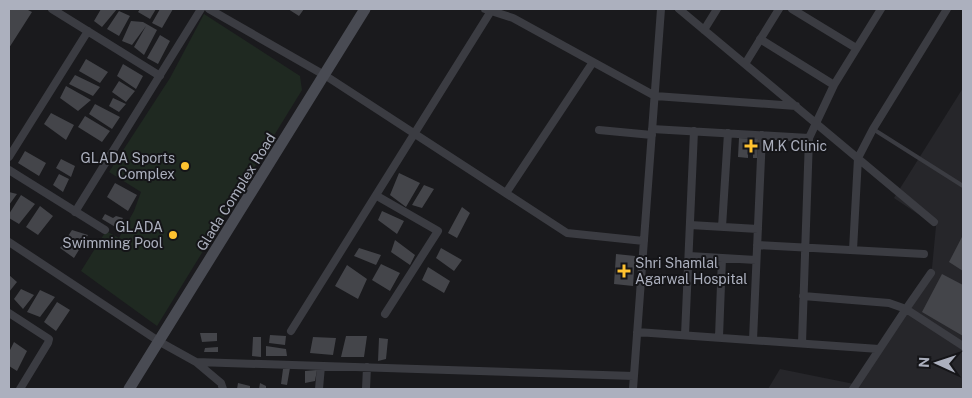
<svg xmlns="http://www.w3.org/2000/svg" width="972" height="398" font-family="'Public Sans',sans-serif">
<style>
.built{fill:#26262a}
.green{fill:#1f2921}
.building{fill:#44454a}
.lines{fill:none;stroke-linecap:round;stroke-linejoin:round}
.lane{stroke:#3b3c42;stroke-width:4}
.street{stroke:#3b3c42;stroke-width:8}
.secondary{stroke:#494b53;stroke-width:11}
.poi-dot{fill:#ffc230;stroke:#151518;stroke-width:2}
.labels{text-anchor:middle;stroke-width:4;stroke-linejoin:round;paint-order:stroke}
.poi-label{font-size:14px;fill:#acb0be;stroke:#151518;text-anchor:start}
.street-label{font-size:14px;fill:#acb0be;stroke:#151518}
</style>
<rect width="100%" height="100%" fill="#1a1a1d"/>
<!-- built -->
<path class="built" d="M963 88V389H768L780 369 859 385 932 268 936 226 894 198Z"/>
<!-- green -->
<path class="green" d="M204 14 300 76 302 90 157 326 81 271 106 231 119 238 134 211 141 192 109 172 170 78Z"/>
<!-- building -->
<path class="building" d="M9 9H26L32 12 9 48Z
M101 9H117L102 27 94 21Z
M140 9H156L150 19 138 12Z
M160 9H173L162 28 152 23Z
M288 9H304L299 16Z
M119 11 130 16 119 36 107 29Z
M131 21 143 22 157 30 144 55 134 47 146 26 132 45 122 41Z
M160 35 170 41 158 64 147 58Z
M86 59 108 72 100 83 79 71Z
M123 64 143 76 136 89 117 76Z
M75 75 100 87 93 96 69 84Z
M119 81 135 91 126 102 112 92Z
M66 86 91 100 78 111 60 98Z
M113 98 126 104 119 112 109 106Z
M95 104 120 117 112 129 89 114Z
M51 113 74 125 66 140 44 124Z
M85 116 110 131 102 142 78 127Z
M739 138 758 139 757 158H753V152H748V158L738 157Z
M25 151 46 163 39 176 18 163Z
M61 159 75 166 71 177 56 168Z
M399 173 420 183 406 207 390 195Z
M59 174 69 179 63 192 53 185Z
M115 183 137 195 128 211 107 197Z
M424 185 434 189 422 208 412 205Z
M9 192 17 194 9 205Z
M21 195 35 204 19 224 9 218V214Z
M40 206 53 216 38 235 26 227Z
M462 207 470 213 457 238 448 233Z
M382 211 404 221 397 234 378 220Z
M105 214 113 218 116 216 123 218 117 228 102 219Z
M72 230 88 235 74 258 60 248Z
M963 235V271L949 262Z
M395 240 415 255 410 265 391 252Z
M359 248 381 255 376 265 354 256Z
M441 248 462 260 454 271 436 258Z
M616 254 635 256 633 286 614 284Z
M381 264 400 273 390 291 372 280Z
M347 265 367 279 358 299 335 286Z
M428 267 450 281 444 293 422 280Z
M942 274 963 285V336L922 312Z
M9 275 17 282 9 292Z
M21 289 34 295 23 309 14 299Z
M40 290 55 297 40 317 27 312Z
M57 302 70 310 56 331 44 322Z
M200 333H217V341L202 342Z
M270 335 286 336 285 345 269 343Z
M346 336H367L364 357H341Z
M253 337H261V357L252 356Z
M313 337 336 338 333 355 310 353Z
M379 338 388 339 386 359 378 361Z
M14 342 27 351 17 371 9 366V352Z
M266 346 286 349 287 356H266Z
M218 347V352H204L205 348Z
M290 368 287 385 281 384 283 369Z
M317 370 315 381 305 383V371Z
M238 383 250 386V389H237Z
M260 383 266 386V389H259Z"/>
<g class="lines">
<!-- lane -->
<path class="lane" d="M873 129 963 186"/>
<!-- street -->
<path class="street" d="M52 9 160 76
M209 9 326 76 567 233 644 241
M485 9 513 18 655 96 796 106
M679 9 934 222
M792 9 856 48
M704 30 717 9
M760 39 834 85
M745 64 779 9
M652 129 809 138
M599 130 652 135
M9 157 88 31
M9 170 105 230
M506 193 593 62
M377 196 438 231 385 314
M75 212 201 9
M690 225 758 229
M722 227 728 133
M9 242 160 342 196 362 221 383 223 389
M757 245 924 254
M853 250 858 158 873 129 947 9
M689 256 756 260
M803 296 889 303 906 309 931 273
M9 313 49 339 48 343 20 389
M291 331 491 11
M637 332 879 349
M685 335 694 131
M719 337 722 258
M753 340 762 135
M802 343 809 138 834 85 881 9
M196 362 634 376
M319 389 321 366
M366 389 367 367
M633 389 661 9
M853 389 906 309 963 346"/>
<!-- secondary -->
<path class="secondary" d="M129 389 365 9"/>
</g>
<!-- markers -->
<g class="poi-dot">
<path d="M748.5 138.5h5v5h5v5h-5v5h-5v-5h-5v-5h5z"/>
<circle cx="185" cy="166" r="5"/>
<circle cx="173" cy="235" r="5"/>
<path d="M621.5 263.5h5v5h5v5h-5v5h-5v-5h-5v-5h5z"/>
</g>
<g class="labels">
<!-- poi labels -->
<g class="poi-label">
<text x="762" y="151">M.K Clinic</text>
<text x="175" y="163" text-anchor="end">GLADA Sports<tspan x="175" dy="16">Complex</tspan></text>
<text x="163" y="232" text-anchor="end">GLADA<tspan x="163" dy="16">Swimming Pool</tspan></text>
<text x="635" y="268">Shri Shamlal<tspan x="635" dy="16">Agarwal Hospital</tspan></text>
</g>
<!-- street labels -->
<g class="street-label">
<text transform="translate(236 192) rotate(-58)" y="5">Glada Complex Road</text>
</g>
</g>
<!-- border -->
<rect width="972" height="398" fill="none" stroke="#acb0be" stroke-width="20"/>
<!-- north arrow -->
<g transform="translate(937 363) rotate(273)" stroke="#151518" stroke-width="4" paint-order="stroke">
<path d="M0-4L9 19L0 12L-9 19Z" fill="#acb0be"/>
<text y="-8" font-size="14" font-weight="bold" text-anchor="middle" fill="#acb0be">N</text>
</g>
</svg>
